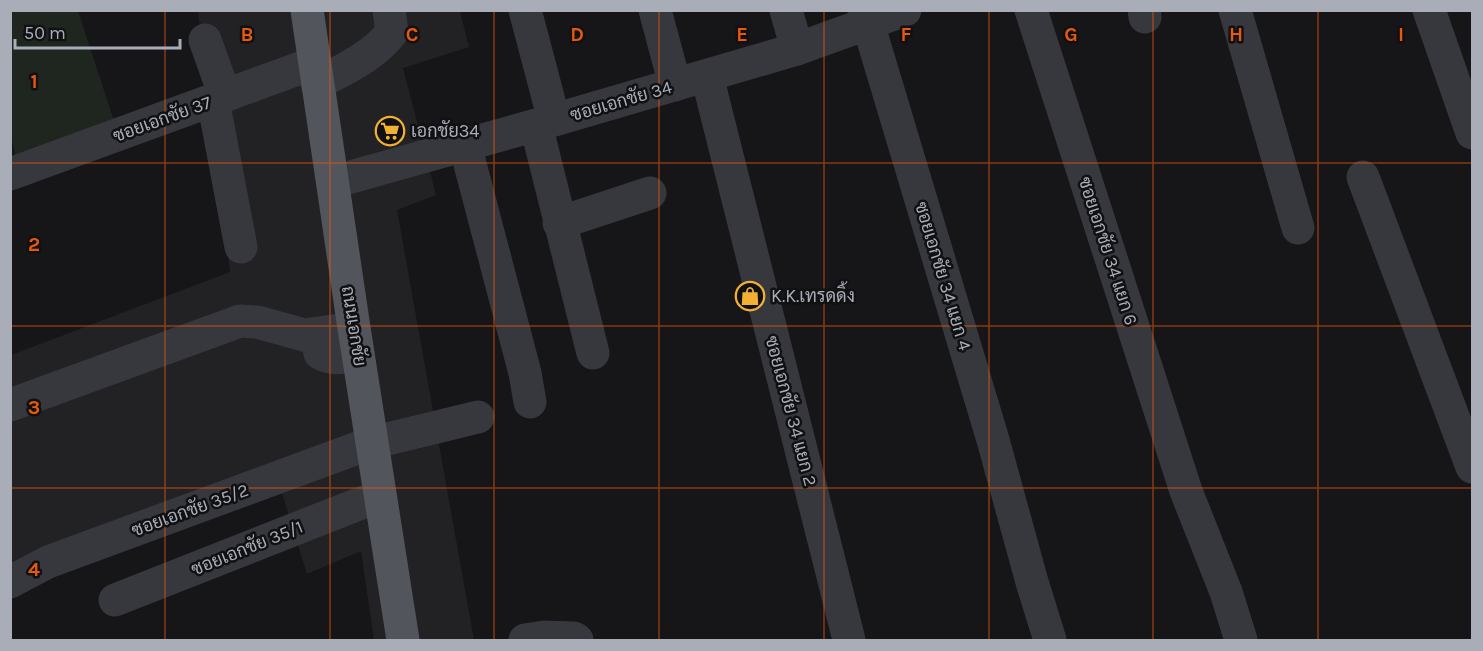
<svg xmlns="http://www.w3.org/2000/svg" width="1483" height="651" font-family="Karla,Sarabun,sans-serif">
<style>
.built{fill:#222225}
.green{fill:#1e261f}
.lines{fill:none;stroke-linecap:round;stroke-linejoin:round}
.minor{stroke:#37383d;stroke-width:33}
.major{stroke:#53555c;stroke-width:33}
.grid{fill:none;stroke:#e8590c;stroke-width:1.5;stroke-opacity:0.55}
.labels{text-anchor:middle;stroke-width:5;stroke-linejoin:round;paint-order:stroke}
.street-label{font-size:18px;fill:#a8adb8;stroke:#111113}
.poi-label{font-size:18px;fill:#a8adb8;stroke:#111113;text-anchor:start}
.grid-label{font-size:20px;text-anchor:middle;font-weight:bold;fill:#e8590c;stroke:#111113;stroke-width:5;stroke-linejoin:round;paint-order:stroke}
</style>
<rect width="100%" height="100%" fill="#161618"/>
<!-- built -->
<path class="built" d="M198 11H460L469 47 403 68 436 195 397 210 474 640H374L361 551 307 574 274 467 11 574V355L230 272Z"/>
<!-- green -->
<path class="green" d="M10 11H78L114 121 16 158 10 132Z"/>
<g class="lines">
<!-- minor -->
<path class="minor" d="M525 10 554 120
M655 10 675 85
M786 10 797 49
M864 10 993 440 1032 582 1050 640
M1031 10 1186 491 1226 592 1241 640
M1144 10 1145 17
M1235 10 1298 228
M1429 10 1472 133
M205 40 225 96
M707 76 849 640
M317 84C344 69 373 57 392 32L389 10
M213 100 241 247
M536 125 593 353
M465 145 525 373 530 402
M10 174 314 63
M1363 177 1472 467
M333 182 554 120 797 49 905 10
M559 223 650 193
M315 334 320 353C332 361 345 357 358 354
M10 405 240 321 257 322 304 335 354 328
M10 582 48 562 371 443 478 417
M115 600 379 496
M525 640 544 637 574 638 577 640"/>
<!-- major -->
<path class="major" d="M307 10 354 328 403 640"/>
</g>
<!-- grid -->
<path class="grid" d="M165 10V640M330 10V640M494 10V640M659 10V640M824 10V640M989 10V640M1153 10V640M1318 10V640M10 163H1472M10 326H1472M10 488H1472"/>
<!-- icons -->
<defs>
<g id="supermarket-ring" transform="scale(1.5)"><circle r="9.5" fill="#111113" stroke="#f2b134" stroke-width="1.5"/><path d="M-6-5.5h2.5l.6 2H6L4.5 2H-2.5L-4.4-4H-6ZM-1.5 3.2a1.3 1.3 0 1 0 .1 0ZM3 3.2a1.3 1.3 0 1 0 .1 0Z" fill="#f2b134"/></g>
<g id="shop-ring" transform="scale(1.5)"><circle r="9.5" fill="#111113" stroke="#f2b134" stroke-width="1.5"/><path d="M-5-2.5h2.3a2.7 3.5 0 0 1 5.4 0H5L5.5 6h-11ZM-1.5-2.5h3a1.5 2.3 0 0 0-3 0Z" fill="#f2b134"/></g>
</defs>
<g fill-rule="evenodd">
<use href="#supermarket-ring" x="390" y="131"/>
<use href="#shop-ring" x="750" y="296"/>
</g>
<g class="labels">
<!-- street labels -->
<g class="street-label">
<text transform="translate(621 101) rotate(-16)" y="6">ซอยเอกชัย 34</text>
<text transform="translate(162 119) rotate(-20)" y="6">ซอยเอกชัย 37</text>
<text transform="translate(1108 251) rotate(72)" y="6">ซอยเอกชัย 34 แยก 6</text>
<text transform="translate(943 276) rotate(73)" y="6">ซอยเอกชัย 34 แยก 4</text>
<text transform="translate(354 326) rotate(81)" y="6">ถนนเอกชัย</text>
<text transform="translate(791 411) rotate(75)" y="6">ซอยเอกชัย 34 แยก 2</text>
<text transform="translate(190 510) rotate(-20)" y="6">ซอยเอกชัย 35/2</text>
<text transform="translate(247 548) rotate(-22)" y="6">ซอยเอกชัย 35/1</text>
</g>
<!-- poi labels -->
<g class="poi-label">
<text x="411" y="137">เอกชัย34</text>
<text x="771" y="302">K.K.เทรดดิ้ง</text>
</g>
</g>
<g class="grid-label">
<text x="247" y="41">B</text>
<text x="412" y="41">C</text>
<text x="577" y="41">D</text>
<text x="742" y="41">E</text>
<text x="906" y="41">F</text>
<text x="1071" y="41">G</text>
<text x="1236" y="41">H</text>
<text x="1401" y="41">I</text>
<text x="34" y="88">1</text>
<text x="34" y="251">2</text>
<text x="34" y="414">3</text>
<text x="34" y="576">4</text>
</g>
<!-- border -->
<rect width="1483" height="651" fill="none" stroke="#a8adb8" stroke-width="24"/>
<!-- scale -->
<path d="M15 39v9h165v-9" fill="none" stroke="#a8adb8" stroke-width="3"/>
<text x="24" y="39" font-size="18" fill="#a8adb8" stroke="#111113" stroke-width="4.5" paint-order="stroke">50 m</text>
</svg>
